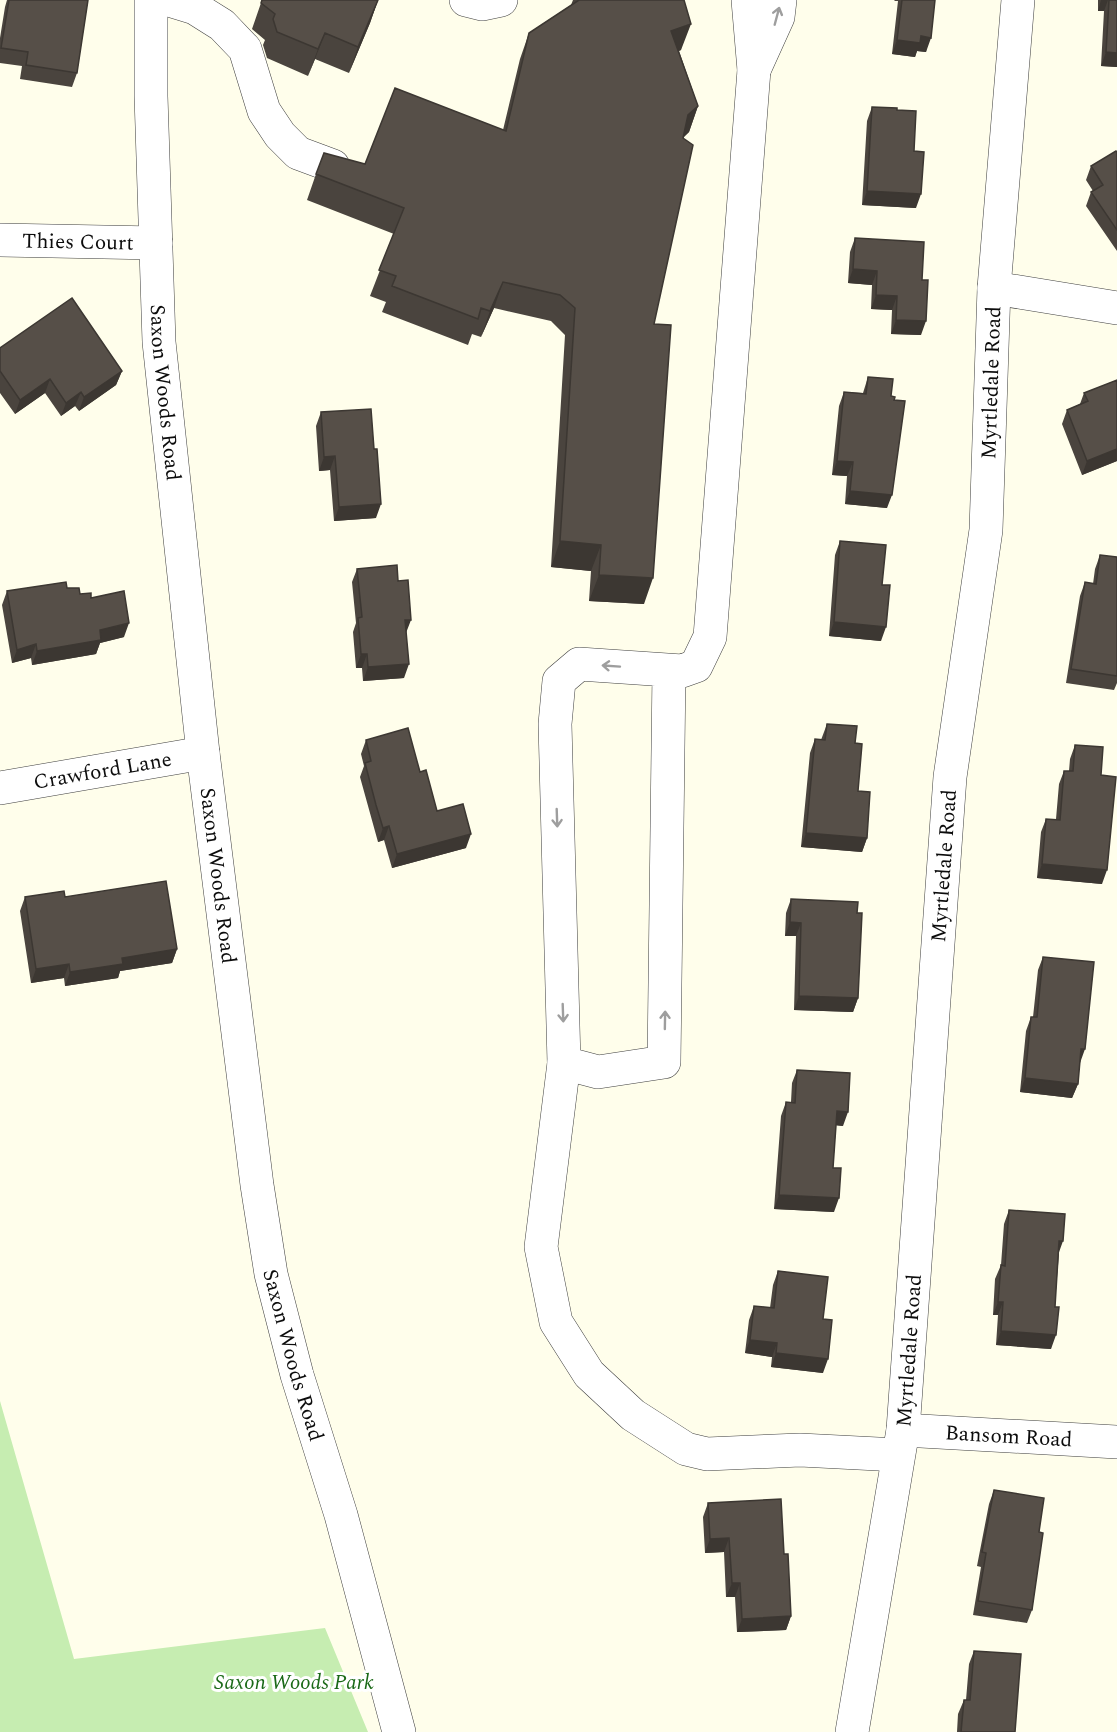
<svg xmlns="http://www.w3.org/2000/svg" width="1117" height="1732" font-family="Spectral,serif">
<style>
.park{fill:#c6edb1}
.lines{fill:none;stroke-linecap:round;stroke-linejoin:round}
.minor-casing{stroke:#3f3f3f;stroke-width:34}
.minor{stroke:#fff;stroke-width:33}
.wall{fill:#4a443e}
.shaded-wall{fill:#3c3732}
.building{fill:#564f48;stroke:#3c3732;stroke-width:1.5}
.oneway{stroke:#9e9e9e}
.labels{text-anchor:middle;stroke-width:6;stroke-linejoin:round;paint-order:stroke}
.street-label{font-size:21px;fill:#0c0c0c;stroke:#fff}
.park-label{font-size:21px;font-style:italic;fill:#1a6917;stroke:#fff}
</style>
<rect width="100%" height="100%" fill="#fffeeb"/>
<!-- park -->
<path class="park" d="M0 1401 74 1659 325 1628 368 1732H0Z"/>
<g class="lines">
<!-- minor casing -->
<g class="minor-casing">
<g id="minor">
<path id="s1" d="M151 0V96L159 342 203 753 257 1185 271 1274 297 1375 341 1515 399 1732"/>
<path d="M169 0 195 8 222 25 245 49 264 111 280 135 298 153 333 166"/>
<path d="M466 0 482 4 501 0"/>
<path d="M754 70 778 17 780 0"/>
<path id="s2" d="M0 240 156 243"/>
<path d="M994 288 1117 308"/>
<path d="M669 671 664 1062 598 1072 564 1063 555 724 559 681 579 664 682 671 696 666 710 637 754 70 748 0"/>
<path id="s3" d="M0 788 203 753"/>
<path d="M564 1063 541 1247 556 1322 589 1374 633 1415 686 1449 707 1454 800 1450 898 1455"/>
<path id="s4" d="M903 1430 1117 1442"/>
<path id="s5" d="M852 1732 903 1430 950 777 986 530 994 288 1018 0"/>
</g>
</g>
<!-- minor -->
<use href="#minor" class="minor"/>
</g>
<!-- wall -->
<path class="wall" d="M7 0H88L77 73 72 87 20 79 22 66 0 63V38L5 7Z
M262 0H378L370 23 349 73 315 59 308 76 267 58 263 45 265 40 252 29Z
M573 0H684L681 50 679 51 698 106 689 132 684 137 654 324 644 604 589 601 591 571 551 567 565 335 551 321 494 308 481 337 472 334 468 345 382 312 386 302 370 296 394 234 307 200 316 174 365 164 503 130 520 59 529 33 571 5Z
M895 0H935L926 52 917 51 915 57 892 54 898 1H894Z
M1098 0H1117V67L1101 66 1104 11H1098Z
M872 107 897 110 916 208 862 205 867 121Z
M1117 152V251L1086 206 1091 192 1093 191 1086 180 1091 166Z
M855 238 922 280 921 335 891 334 892 310 871 309 872 285 848 283 850 252Z
M0 348 122 371 116 385 79 411 75 406 61 416 45 393 15 414 0 393Z
M868 377 891 396 887 508 845 504 847 476 832 475 839 406 844 392 863 393Z
M1117 380V461L1082 475 1062 424 1067 410 1080 404 1084 393Z
M321 412 376 518 334 521 330 470 319 471 316 426Z
M840 541 882 585 881 641 829 636 835 555Z
M1100 555 1117 676V683L1114 690 1066 683 1080 596 1085 582 1093 584 1095 569Z
M357 569 398 581 406 633 404 678 363 681 362 668H356L353 632 356 623 352 582Z
M67 588 80 594 91 598 124 637 100 643 96 654 32 665 31 658 12 663 2 605 7 591Z
M827 724 855 743 858 791 867 838 862 852 801 847 810 753 815 739 821 740Z
M366 740 420 772 437 811 466 848 392 868 384 840 378 842 360 777 364 766 361 754Z
M1075 745 1101 775 1102 884 1037 878 1041 832 1046 819H1056L1059 784 1064 771H1069L1070 759Z
M25 897H65L177 949 172 963 120 971 118 978 65 986 64 978 31 983 20 911Z
M791 899 857 913 858 998 853 1012 794 1010 796 936H785L786 913Z
M1043 957 1080 1063H1079L1078 1084 1072 1098 1020 1092 1026 1031 1031 1017H1033L1038 970Z
M797 1070 843 1126 836 1125 833 1168 834 1212 774 1209 781 1116 786 1102H791L792 1083Z
M1009 1210 1059 1254 1051 1349 996 1345 998 1315H993L995 1279 1001 1265 1004 1224Z
M778 1271 823 1319V1373L771 1367 772 1357 745 1353 749 1320 754 1306 770 1308 773 1285Z
M994 1490 1039 1532 1032 1610 1027 1623 973 1615 981 1567 977 1566 989 1504Z
M708 1503 784 1554 791 1616 786 1630 737 1632 735 1597H726L724 1552 705 1553 703 1517Z
M974 1651 1015 1732H957L958 1714 964 1700H966L969 1664Z"/>
<!-- shaded-wall -->
<path class="shaded-wall" d="M378 0 370 23 349 73 358 47Z
M1101 0H1108L1104 11H1098Z
M691 24 681 50 662 57 671 31Z
M325 33 315 59 308 76 318 49Z
M921 36 931 38 926 52 917 51 915 57 892 54 897 40Z
M1106 52 1117 53V67L1101 66Z
M698 106 689 132 679 141 688 115Z
M867 191 921 194 916 208 862 205Z
M853 269 877 271 872 285 848 283Z
M503 282 494 308 481 337 490 311Z
M876 295 897 296 892 310 871 309Z
M896 320 926 321 921 335 891 334Z
M122 371 116 385 79 411 84 397Z
M50 379 45 393 15 414 20 400Z
M81 392 75 406 61 416 66 403Z
M1117 449V461L1082 475 1087 461Z
M335 456 330 470 319 471 324 457Z
M837 461 853 462 847 476 832 475Z
M850 491 892 495 887 508 845 504Z
M381 504 376 518 334 521 339 507Z
M560 541 601 545 591 571 551 567Z
M599 575 653 578 644 604 589 601Z
M405 620H411L406 633Z
M834 622 886 627 881 641 829 636Z
M129 623 124 637 100 643 96 654 32 665 37 651 100 630Z
M36 644 31 658 12 663 17 650Z
M361 654H367L362 668H356Z
M409 664 404 678 363 681 368 667Z
M389 826 384 840 378 842 383 828Z
M806 833 867 838 862 852 801 847Z
M471 834 466 848 392 868 397 854Z
M1042 864 1107 870 1102 884 1037 878Z
M790 922 801 923 796 936H785Z
M177 949 172 963 120 971 118 978 65 986 70 972 122 958Z
M69 964 64 978 31 983 36 969Z
M799 996 858 998 853 1012 794 1010Z
M1081 1049H1085L1080 1063H1076Z
M1025 1078 1078 1084 1072 1098 1020 1092Z
M837 1111 848 1112 843 1126 832 1125Z
M779 1195 839 1198 834 1212 774 1209Z
M1059 1241H1063L1058 1255Z
M998 1302H1003L998 1315H993Z
M1001 1331 1056 1335 1051 1349 996 1345Z
M750 1340 777 1343 772 1357 745 1353Z
M776 1353 828 1359 823 1373 771 1367Z
M729 1538 724 1552 705 1553 710 1539Z
M732 1583H740L735 1597H726Z
M791 1616 786 1630 737 1632 742 1619Z"/>
<!-- building -->
<path class="building" d="M9 0H88L77 73 26 65 28 52 1 48Z
M262 0H378L358 47 325 33 318 49 277 32 273 19 275 14 261 3Z
M579 0H684L691 24 671 31 698 106 688 115 683 138 693 145 654 324 671 325 653 578 599 575 601 545 560 541 575 308 560 295 503 282 490 311 481 308 478 319 392 286 396 276 379 270 404 208 316 174 324 153 365 164 395 88 506 131 529 33Z
M902 0H935L931 38 921 36 920 43 897 40Z
M1109 0H1117V53L1106 52Z
M872 107 897 108V110L916 111 914 151 924 152 921 194 867 191Z
M1116 151 1117 152V230L1091 192 1103 185 1091 166Z
M855 238 924 242 922 280H928L926 321 896 320 897 296 876 295 877 271 853 269Z
M72 298 122 371 84 397 81 392 66 403 50 379 20 400 0 371V348Z
M868 377 893 379 891 396 895 397 894 400 905 401 892 495 850 491 853 462 837 461 844 392 866 394Z
M1117 380V449L1087 461 1067 410 1088 401 1084 393Z
M371 409 374 449H377L381 504 339 507 335 456 324 457 321 412Z
M840 541 886 545 882 585H890L886 627 834 622Z
M1100 555 1117 557V676L1071 669 1085 582 1096 584Z
M397 565 398 581 408 580 411 620H405L409 664 368 667 367 654H361L358 618 362 617 357 569Z
M66 582 67 588H79L80 594 91 593V598L124 591 129 623 100 630 101 640 37 651 36 644 17 650 7 591Z
M827 724 857 726 855 743 862 744 858 791 870 792 867 838 806 833 815 739 825 740Z
M408 728 420 772 426 770 437 811 463 804 471 834 397 854 389 826 383 828 376 805 365 763 371 761 366 740Z
M1075 745 1103 747 1101 775 1116 777 1107 870 1042 864 1046 819 1060 820 1064 771H1073Z
M166 881 177 949 122 958 123 964 70 972 69 964 36 969 25 897 64 891 65 897Z
M791 899 858 902 857 913H862L858 998 799 996 801 923 790 922Z
M1043 957 1094 962 1085 1049H1081L1078 1084 1025 1078 1031 1017H1037Z
M797 1070 850 1073 848 1112 837 1111 833 1168H841L839 1198 779 1195 786 1102 795 1103Z
M1009 1210 1065 1214 1063 1241H1059L1055 1307H1059L1056 1335 1001 1331 1003 1302H998L1001 1265 1005 1266Z
M778 1271 828 1277 823 1319 832 1320 828 1359 776 1353 777 1343 750 1340 754 1306 774 1308Z
M994 1490 1044 1498 1039 1532 1043 1533 1032 1610 978 1601 986 1553 982 1552Z
M781 1499 784 1554H788L791 1616 742 1619 740 1583H732L729 1538 710 1539 708 1503Z
M974 1651 1021 1654 1015 1732H961L964 1700H970Z"/>
<!-- one-way arrows -->
<defs><path id="oneway-shaft" d="M-6 0H5M1.5-3L5.5 0L1.5 3" fill="none" stroke-width="1.6" stroke-linecap="round" stroke-linejoin="round" transform="scale(1.5)"/></defs>
<g class="oneway">
<use href="#oneway-shaft" transform="translate(777 16) rotate(-75)"/>
<use href="#oneway-shaft" transform="translate(611 666) rotate(-176)"/>
<use href="#oneway-shaft" transform="translate(557 818) rotate(88)"/>
<use href="#oneway-shaft" transform="translate(563 1013) rotate(88)"/>
<use href="#oneway-shaft" transform="translate(665 1020) rotate(-89)"/>
</g>
<g class="labels">
<!-- street labels -->
<g class="street-label">
<text dy="7" stroke="none"><textPath href="#s2" startOffset="78">Thies Court</textPath></text>
<text dy="7" stroke="none"><textPath href="#s5" startOffset="1358">Myrtledale Road</textPath></text>
<text dy="7" stroke="none"><textPath href="#s1" startOffset="393">Saxon Woods Road</textPath></text>
<text dy="7" stroke="none"><textPath href="#s3" startOffset="104">Crawford Lane</textPath></text>
<text dy="7" stroke="none"><textPath href="#s5" startOffset="872">Myrtledale Road</textPath></text>
<text dy="7" stroke="none"><textPath href="#s1" startOffset="879">Saxon Woods Road</textPath></text>
<text dy="7" stroke="none"><textPath href="#s5" startOffset="386">Myrtledale Road</textPath></text>
<text dy="7" stroke="none"><textPath href="#s1" startOffset="1365">Saxon Woods Road</textPath></text>
<text dy="7" stroke="none"><textPath href="#s4" startOffset="106">Bansom Road</textPath></text>
</g>
<!-- park labels -->
<g class="park-label">
<text x="294" y="1689">Saxon Woods Park</text>
</g>
</g>
</svg>
